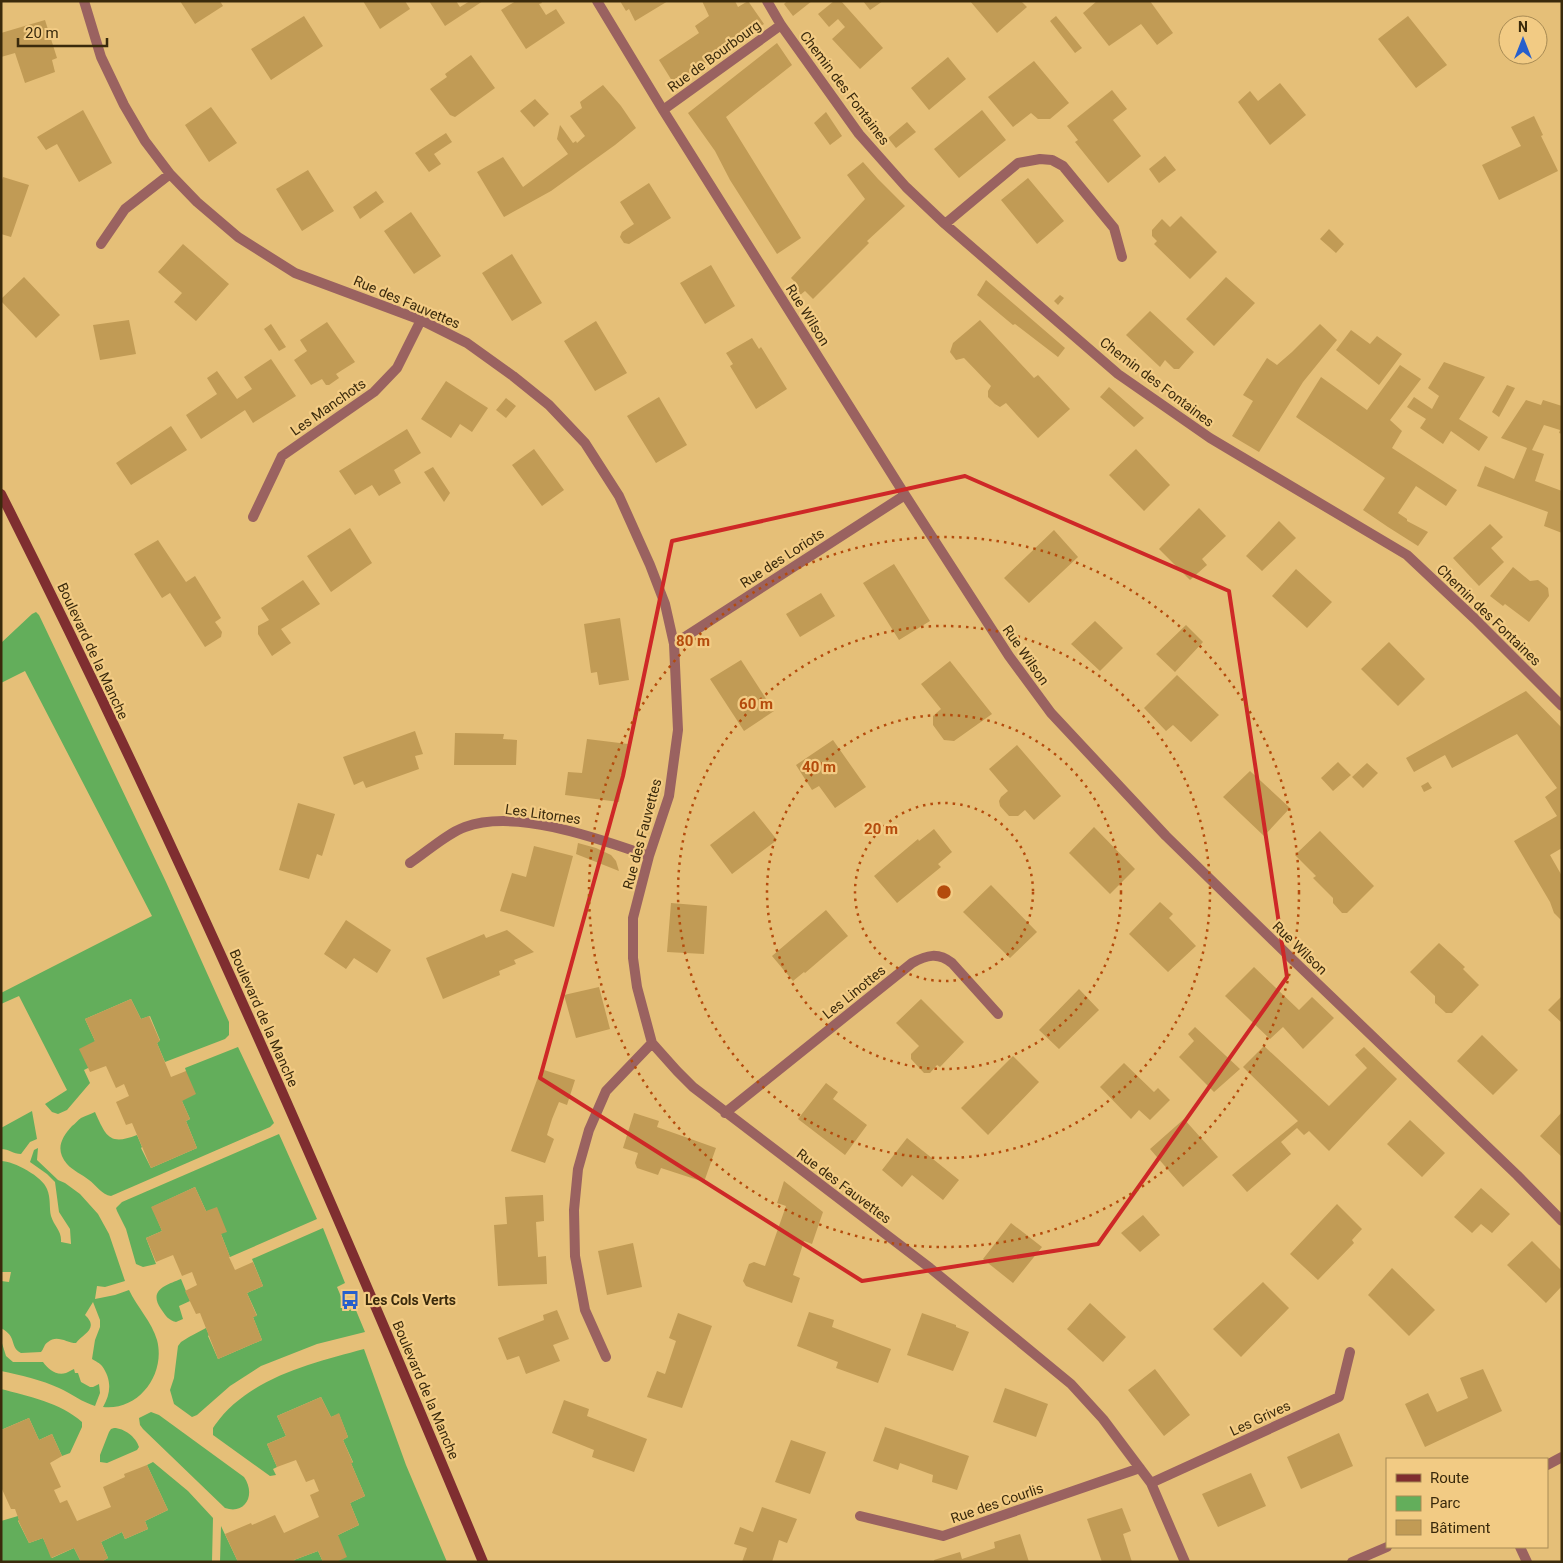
<svg xmlns="http://www.w3.org/2000/svg" width="1563" height="1563" font-family="Roboto,sans-serif">
<style>
.green{fill:#63ae5b}
.building{fill:#c19b55}
.lines{fill:none;stroke-linecap:round;stroke-linejoin:round}
.street{stroke:#9a6260;stroke-width:10}
.secondary{stroke:#7f2e30;stroke-width:10}
.marked{fill:none;stroke:#ce2827;stroke-width:4;stroke-linejoin:round}
.ring{fill:none;stroke:#b44b0c;stroke-width:2.5;stroke-dasharray:2.5 5}
.labels{text-anchor:middle;stroke-width:4.5;stroke-linejoin:round;paint-order:stroke}
.street-label{font-size:14px;fill:#3a2a0c;stroke:#f2cb84}
.poi-label{font-size:14px;font-weight:bold;fill:#3a2a0c;stroke:#f2cb84;text-anchor:start}
.centre{fill:#b44b0c;stroke:#f2cb84;stroke-width:2.5}
.ring-label{font-size:15px;text-anchor:middle;font-weight:bold;fill:#b44b0c;stroke:#f2cb84;stroke-width:4.5;stroke-linejoin:round;paint-order:stroke}
</style>
<rect width="100%" height="100%" fill="#e5bf78"/>
<!-- green -->
<path class="green" d="M36 612 39 615 166 882 229 1022V1035L225 1039 165 1062 157 1043 160 1040 150 1016 141 1019 131 999 85 1019 95 1041 88 1068 84 1070 90 1083 67 1110 58 1114 52 1112 45 1104 67 1090 19 996 1 1004V993L152 916 25 671 1 683V643L32 614Z
M238 1047 274 1123 270 1127 111 1196C102 1195 96 1185 89 1180 82 1174 73 1171 67 1164 55 1150 61 1138 72 1126 75 1124 78 1120 81 1118 85 1116 91 1114 95 1112 106 1136 109 1146 137 1135L142 1147 141 1148 151 1168 197 1148 186 1121 190 1119 182 1101 186 1071 185 1068Z
M32 1111 37 1139 30 1142 21 1154C13 1154 9 1149 1 1149V1128Z
M279 1134 317 1219 230 1257 221 1234 206 1211 195 1187 152 1207 162 1231 146 1238 156 1264 143 1267 136 1264 126 1229 117 1211 116 1208 122 1202Z
M38 1148 37 1160 58 1180 65 1183 80 1194 98 1214 109 1234 125 1281 105 1287 97 1286 95 1299 115 1295 129 1290C137 1307 152 1322 157 1340 166 1374 139 1411 103 1407 111 1393 112 1380 102 1366 100 1363 95 1361 92 1359L95 1340 100 1327V1320L93 1302 85 1315C100 1329 82 1334 76 1343 67 1343 57 1334 48 1342 44 1344 44 1349 41 1352L21 1353C9 1347 18 1337 1 1328V1281L9 1282 11 1272H1V1161C14 1161 43 1177 47 1189 51 1198 49 1208 51 1216 54 1226 62 1231 61 1242L71 1244 70 1229 59 1212 55 1182 47 1174 30 1162 34 1150Z
M323 1228 345 1283 337 1287 347 1311 355 1308 365 1332 317 1344 261 1366 230 1386 197 1415 192 1417 174 1404 170 1390 174 1378 178 1346 181 1342 189 1337 206 1328 209 1335 208 1336 218 1359 262 1340 253 1317 257 1315 247 1293 263 1286 252 1259Z
M181 1279 190 1301 179 1306 183 1319 176 1322C168 1320 166 1316 161 1309 148 1290 166 1285 181 1279Z
M1 1340 6 1356 13 1362H43C48 1369 56 1376 66 1373 69 1372 71 1370 74 1369L75 1373H78L81 1382 90 1387H93L99 1384 100 1393 95 1406C82 1402 72 1394 59 1388 42 1380 20 1375 1 1371Z
M364 1349 406 1465 447 1562H336L338 1535 359 1525 350 1503 365 1496 351 1463 353 1462 343 1440 348 1437 339 1414 331 1417 321 1397 277 1416 286 1436 267 1444 277 1467 273 1469 276 1475 270 1476 213 1435V1428L215 1425C248 1378 312 1363 364 1349Z
M1 1389C28 1396 61 1403 82 1422V1427L70 1453 62 1456 52 1434 39 1440 29 1418 1 1430Z
M151 1412 159 1415 244 1477C256 1494 246 1515 225 1508L143 1429 140 1425 139 1418Z
M114 1428C124 1428 136 1437 139 1447L137 1450 107 1463 100 1462V1455L109 1432 111 1429Z
M153 1462 188 1491 213 1518 212 1562H101L108 1558 101 1542 122 1532 125 1539 148 1529 145 1521 168 1510 147 1465Z
M18 1516 19 1520 18 1521 29 1543 43 1538 52 1558 74 1548 81 1562H1V1521Z
M221 1526 238 1562H220Z
M318 1551 323 1562H295L294 1560Z"/>
<!-- building -->
<path class="building" d="M180 1H220L223 6 195 24Z
M363 1H405L410 9 380 29Z
M429 1H456L460 7 470 1H483L445 26Z
M516 1H541L542 3 539 4 546 15 556 9 565 23 526 49 501 10Z
M620 1H668L635 21 629 9 626 11Z
M702 1H735L738 7 748 1 764 24 674 84 659 60 699 33 695 26 709 16Z
M787 1H812L793 16 784 4Z
M834 1H841L883 48 860 69 832 39 845 27 838 19 829 27 818 14Z
M863 1H883L870 10Z
M970 1H1021L1027 7 997 33Z
M1097 1H1150L1173 33 1157 45 1141 24 1109 46 1083 13Z
M304 16 323 46 271 80 251 49Z
M1056 16 1082 48 1075 53 1050 21Z
M1408 16 1447 65 1416 88 1378 39Z
M45 20 57 58 52 60 55 72 25 83 15 53 1 57V33Z
M777 43 792 65 726 117 801 238 777 254 730 180 715 151 688 113Z
M471 55 495 88 455 117 450 115 430 89 447 77 445 74Z
M948 57 966 79 929 110 911 88Z
M1034 61 1069 103 1050 119H1038L1031 113 1013 127 988 97Z
M1280 83 1306 115 1270 145 1238 102 1250 91 1258 101Z
M603 85 621 106 636 128 615 145 551 191 504 217 477 172 503 157 523 187 568 154 557 139 560 125 573 143 576 141 577 143 585 136 570 116 582 108 580 102Z
M1112 90 1127 109 1113 120 1141 156 1108 183 1075 142 1078 140 1067 126Z
M535 99 549 114 534 127 520 111Z
M211 107 237 143 209 162 185 125Z
M83 110 112 163 79 182 57 144 46 150 37 137Z
M982 110 1006 140 959 178 934 149Z
M826 112 842 136 830 145 814 123Z
M1534 116 1543 135 1541 136 1558 171 1499 200 1482 165 1521 146 1511 127Z
M907 122 916 132 896 148 888 138Z
M446 133 452 142 434 154 441 164 429 172 415 153Z
M1165 156 1176 170 1159 183 1149 169Z
M863 162 878 179 905 206 867 241 869 243 813 299 805 291 799 296 794 289 798 285 791 278 865 199 847 175Z
M308 170 334 211 302 231 276 189Z
M3 177 29 185 11 237 1 234V183Z
M1028 178 1064 221 1037 244 1001 200Z
M649 183 671 218 629 244 624 243 620 237 622 232 634 224 620 202Z
M376 191 384 202 360 219 353 207Z
M411 212 441 256 414 274 384 231Z
M1181 216 1217 252 1190 279 1154 244 1157 241 1152 236V230L1162 219 1170 227Z
M1329 229 1344 244 1336 253 1320 239Z
M183 244 229 284 196 321 174 302 182 293 158 272Z
M512 254 542 303 512 321 482 273Z
M711 265 735 306 705 324 680 283Z
M24 277 60 315 36 338 1 301V299Z
M1226 277 1255 303 1214 346 1186 319Z
M986 280 1065 348 1058 357 1015 324 1013 325 977 295Z
M1060 295 1064 298 1058 305 1054 301Z
M1150 311 1194 352 1179 369H1174L1165 360 1160 367 1126 335Z
M129 320 136 354 100 360 93 325Z
M980 320 1034 378 1038 375 1070 409 1038 438 1006 403 1000 407 995 404 988 397V391L991 386 964 358 956 360 950 352 953 343Z
M596 321 627 373 595 391 564 341Z
M327 322 355 362 336 374 339 378 329 385H326L322 379 311 385 294 360 307 351 300 340Z
M271 324 286 347 279 351 264 329Z
M1320 324 1337 340 1303 382 1259 452 1232 436 1253 401 1243 395 1267 358 1277 365 1292 352Z
M1351 330 1370 344 1377 336 1402 354 1379 385 1336 350Z
M752 338 759 349 761 347 787 389 756 409 730 366 733 364 726 353Z
M271 359 296 396 253 423 245 410 201 439 186 415 217 394 207 378 217 371 237 399 252 389 244 377Z
M1444 362 1485 377 1459 419 1488 437 1479 451 1451 431 1443 444 1420 428 1426 419 1407 407 1414 397 1432 409 1439 396 1428 388Z
M1400 365 1421 379 1390 420 1402 431 1392 448 1457 490 1446 506 1416 486 1398 513 1407 519V521L1428 532 1418 546 1388 527 1363 510 1385 478 1296 417 1321 377 1367 410Z
M446 381 488 408 472 432 460 424 451 438 421 419Z
M1507 385 1515 388 1499 417 1492 412Z
M1109 387 1144 418 1134 427 1100 397Z
M659 397 687 445 656 463 627 416Z
M506 398 516 406 506 418 496 410Z
M1526 400 1541 405 1543 400 1562 406V434L1559 433 1560 430 1544 425 1532 450 1544 454 1535 481 1562 491V533L1544 526 1548 512 1477 486 1485 466 1514 479 1527 448 1501 438Z
M171 426 187 450 131 485 116 463Z
M407 429 421 453 394 470 401 483 379 496 372 485 355 495 339 471Z
M534 449 564 490 542 506 512 465Z
M1136 449 1170 485 1144 511 1109 475Z
M433 467 450 493 444 502 424 472Z
M1199 508 1226 536 1202 559 1207 565 1190 580 1159 549Z
M1279 521 1296 538 1262 571 1246 556Z
M1490 524 1503 537 1491 548 1504 562 1479 586 1453 558Z
M350 528 372 563 331 592 307 556Z
M1054 530 1078 557 1029 603 1004 578Z
M158 540 186 582 195 576 221 618 215 622 222 632 221 637 205 647 170 593 162 598 134 554Z
M894 564 930 621 899 640 863 583Z
M1513 567 1530 581 1538 580 1548 588 1549 596 1529 622 1505 604 1503 606 1490 596Z
M1296 569 1332 602 1307 628 1272 596Z
M303 580 320 604 281 629 291 643 272 656 258 634V626L269 620 261 608Z
M821 593 835 616 800 637 786 614Z
M620 618 629 680 599 685 597 672 591 673 584 624Z
M1095 621 1123 648 1100 671 1071 644Z
M1186 625 1203 642 1175 672 1156 654Z
M1389 642 1425 679 1398 706 1361 669Z
M741 660 774 711 744 731 710 679Z
M950 661 992 714 954 741 944 740 933 725V716L941 709 921 684Z
M1177 675 1219 715 1191 742 1173 725 1166 731 1144 708Z
M1526 691 1562 728V848L1550 855 1562 876V921L1554 913 1550 902 1514 841 1557 816 1545 797 1557 788 1517 734 1452 768 1445 755 1414 772 1406 758Z
M415 731 423 754 415 756 419 769 366 788 363 781 354 785 343 757Z
M455 733 504 734 503 739 517 740 516 765H454Z
M587 739 628 744 619 802 565 795 568 772 582 773Z
M833 740 866 787 835 808 819 786 812 790 796 765Z
M1017 745 1061 796 1034 820 1025 810 1018 816H1009L1000 806 999 801 1001 797 1008 791 989 769Z
M1338 762 1351 775 1333 791 1321 778Z
M1367 763 1378 773 1363 788 1352 777Z
M1250 771 1290 808 1264 836 1223 797Z
M1428 782 1432 788 1424 792 1421 786Z
M298 803 335 814 322 856 317 854 309 879 279 870Z
M754 811 777 840 732 874 710 845Z
M1094 827 1135 869 1110 894 1069 853Z
M934 829 952 852 938 864 941 867 897 903 874 876 918 839 919 841Z
M1320 831 1374 886 1347 913H1342L1333 903V898L1313 878 1316 876 1295 855Z
M578 843 596 848 611 855 616 861 619 871 576 854Z
M534 846 573 856 554 927 500 911 512 873 526 877Z
M991 885 1037 932 1010 958 963 912Z
M1160 902 1173 914 1169 918 1196 946 1168 972 1129 934Z
M671 903 707 906 704 954 667 952Z
M826 910 848 936 805 973 804 972 793 981 772 956Z
M346 920 391 950 377 973 354 958 346 969 324 954Z
M507 930 534 952 514 960 516 964 499 971 500 975 443 999 426 958 484 934 486 938Z
M1439 943 1465 967 1463 969 1479 985 1452 1013H1446L1435 1003V996L1410 972Z
M1254 967 1299 1010 1312 997 1334 1018 1303 1049 1283 1027 1270 1039 1225 996Z
M599 987 610 1029 576 1038 564 995Z
M1079 989 1099 1010 1059 1049 1039 1030Z
M1562 996V1023L1548 1010Z
M131 999 141 1019 149 1016 160 1041 157 1043 171 1077 186 1071 196 1094 182 1101 190 1119 186 1121 197 1148 151 1168 132 1123 126 1125 116 1102 129 1096 124 1084 116 1088 106 1066 90 1072 79 1049 95 1041 85 1019Z
M921 999 964 1042 940 1067 937 1065 930 1073H924L911 1059V1054L919 1046 896 1023Z
M1195 1027 1240 1069 1214 1092 1179 1057 1194 1041 1188 1034Z
M1482 1035 1518 1070 1493 1095 1457 1061Z
M1264 1046 1329 1106 1367 1068 1355 1055 1364 1047 1397 1079 1329 1151 1309 1131 1304 1135 1297 1128 1281 1142 1291 1154 1247 1192 1232 1175 1298 1121 1243 1067Z
M1013 1056 1039 1082 988 1135 961 1108Z
M1124 1063 1154 1092 1158 1088 1170 1100 1150 1120 1139 1110 1131 1119 1100 1087Z
M541 1069 575 1080 567 1105 559 1102 552 1119 547 1135 554 1139 545 1163 511 1151Z
M826 1083 838 1092 833 1099 867 1125 845 1155 798 1119Z
M1562 1112V1157L1540 1136Z
M634 1113 659 1121 657 1127 716 1148 704 1182 661 1168 658 1175 637 1168 635 1163 638 1153 623 1148Z
M1184 1119 1218 1157 1183 1187 1150 1149Z
M1410 1120 1445 1153 1422 1177 1387 1144Z
M907 1138 959 1180 943 1200 912 1175 902 1187 882 1170Z
M784 1181 823 1212 812 1244 804 1241 793 1275 800 1278 792 1303 746 1286 743 1281 749 1264 754 1262 765 1266 786 1206 777 1203Z
M195 1187 206 1211 217 1207 227 1232 221 1234 230 1257H229L235 1270 253 1262 263 1286 247 1293 257 1316 253 1317 262 1340 218 1359 200 1313 196 1314 185 1291 197 1285 192 1272 182 1276 173 1255 156 1262 146 1238 162 1231 151 1207Z
M1481 1188 1510 1214 1492 1233 1481 1224 1472 1233 1454 1217Z
M543 1195 544 1221 536 1222 538 1257 546 1256 547 1284 498 1286 494 1225 507 1224 505 1197Z
M1337 1204 1362 1229 1352 1240 1354 1243 1318 1280 1290 1254Z
M1143 1215 1160 1235 1140 1252 1121 1233Z
M1011 1223 1042 1247 1013 1283 983 1259Z
M1532 1241 1562 1271V1286L1546 1303 1507 1265Z
M633 1243 642 1287 607 1295 598 1251Z
M1392 1268 1435 1310 1409 1336 1368 1295Z
M1263 1282 1289 1308 1241 1357 1213 1329Z
M1090 1303 1126 1337 1103 1362 1067 1329Z
M557 1310 569 1339 553 1345 560 1361 526 1374 519 1356 507 1360 498 1338 544 1320 543 1315Z
M809 1312 834 1320 832 1327 891 1349 878 1383 836 1368 838 1362 797 1346Z
M678 1313 712 1326 682 1408 647 1397 657 1371 665 1374 676 1341 669 1338Z
M922 1313 956 1325V1327L969 1332 953 1371 907 1355Z
M1155 1369 1190 1415 1164 1436 1128 1390Z
M1483 1369 1502 1411 1425 1447 1405 1404 1428 1393 1437 1412 1468 1398 1460 1378Z
M1005 1388 1048 1404 1036 1437 993 1422Z
M321 1397 331 1417 339 1413 348 1437 343 1440 353 1463H351L365 1496 350 1503 359 1525 338 1535 347 1557 336 1562H323L318 1551 294 1560 295 1562H238L225 1534 251 1523 252 1525 275 1515 284 1533 319 1517 310 1495 319 1491 314 1479 306 1482 296 1460 277 1467 267 1444 286 1436 277 1416Z
M564 1400 589 1409 587 1416 647 1439 634 1472 592 1457 594 1450 552 1433Z
M29 1418 39 1440 52 1434 62 1456 50 1463 61 1487 54 1490 60 1503 67 1500 77 1521 111 1507 103 1487 125 1477 124 1474 147 1465 168 1510 145 1521 148 1529 125 1539 122 1532 101 1542 108 1558 101 1562H81L74 1548 51 1558 43 1538 29 1543 18 1520H19L15 1509H11L1 1487V1430Z
M885 1427 969 1456 957 1490 932 1482 933 1475 900 1463 898 1470 873 1461Z
M1339 1433 1353 1466 1301 1489 1287 1457Z
M791 1440 826 1452 810 1494 775 1482Z
M1251 1473 1266 1506 1218 1527 1202 1494Z
M762 1507 797 1519 787 1543 779 1540 772 1562H742L747 1548 734 1544 740 1527 753 1532Z
M1122 1508 1131 1531 1123 1534 1132 1562H1102L1087 1519Z
M1020 1534 1029 1562H934V1560L960 1552 962 1559 995 1548 994 1542Z"/>
<g class="lines">
<!-- street -->
<path class="street" d="M84 1 101 57 124 105 145 141 170 174 197 202 238 237 295 273 421 320 467 343 513 376 549 405 585 443 619 496 650 565 665 604 674 644 678 730 669 796 649 856 633 918V958L637 987 652 1043 677 1071 693 1087 930 1268 1071 1384 1103 1419 1151 1483 1185 1562
M597 1 663 110 905 495 1009 656 1051 713 1166 836 1294 961 1517 1175 1562 1221
M767 1 781 25 859 134 906 187 945 224 1118 374 1210 438 1407 555 1475 619 1562 706
M663 110 781 25
M945 224 1018 163 1040 159 1052 160 1063 166 1114 228 1122 257
M101 244 125 209 170 174
M253 517 282 456 374 392 397 368 421 320
M674 644 905 495
M410 863C428 851 446 834 465 827 516 808 600 839 649 856
M725 1113 912 963C927 955 938 952 952 963L998 1014
M606 1357 585 1310 575 1256 574 1210 578 1169 589 1130 606 1091 652 1043
M1547 1465 1562 1457
M1151 1483 1339 1397 1350 1352
M860 1516 943 1536 1140 1468
M1520 1547 1527 1562
M1352 1562 1387 1547"/>
<!-- secondary -->
<path class="secondary" d="M1 494C177 843 333 1201 483 1562"/>
</g>
<!-- marked area -->
<path class="marked" d="M965 476 1229 591 1287 977 1098 1244 862 1281 540 1078 623 776 672 541Z"/>
<!-- distance rings -->
<g class="ring">
<circle cx="944" cy="892" r="89"/>
<circle cx="944" cy="892" r="177"/>
<circle cx="944" cy="892" r="266"/>
<circle cx="944" cy="892" r="355"/>
</g>
<!-- icons -->
<defs>
<g id="bus-bare" transform="scale(1.5)"><path d="M-5-6H5V4H4V6H2V4H-2V6H-4V4H-5ZM-3.5-4V0h7V-4ZM-3.5 1.2v1.5H-2V1.2ZM2 1.2v1.5H3.5V1.2Z" fill="#275fcc" stroke="#f2cb84" stroke-width="2.5" paint-order="stroke"/></g>
</defs>
<g fill-rule="evenodd">
<use href="#bus-bare" x="350" y="1300"/>
</g>
<g class="labels">
<!-- street labels -->
<g class="street-label">
<text transform="translate(714 56) rotate(-36)" y="5">Rue de Bourbourg</text>
<text transform="translate(845 88) rotate(53)" y="5">Chemin des Fontaines</text>
<text transform="translate(407 302) rotate(23)" y="5">Rue des Fauvettes</text>
<text transform="translate(808 315) rotate(58)" y="5">Rue Wilson</text>
<text transform="translate(1157 382) rotate(37)" y="5">Chemin des Fontaines</text>
<text transform="translate(328 407) rotate(-35)" y="5">Les Manchots</text>
<text transform="translate(782 558) rotate(-33)" y="5">Rue des Loriots</text>
<text transform="translate(1489 615) rotate(44)" y="5">Chemin des Fontaines</text>
<text transform="translate(93 651) rotate(65)" y="5">Boulevard de la Manche</text>
<text transform="translate(1026 655) rotate(55)" y="5">Rue Wilson</text>
<text transform="translate(543 814) rotate(8)" y="5">Les Litornes</text>
<text transform="translate(642 834) rotate(-75)" y="5">Rue des Fauvettes</text>
<text transform="translate(1300 948) rotate(44)" y="5">Rue Wilson</text>
<text transform="translate(854 992) rotate(-39)" y="5">Les Linottes</text>
<text transform="translate(264 1018) rotate(66)" y="5">Boulevard de la Manche</text>
<text transform="translate(844 1186) rotate(37)" y="5">Rue des Fauvettes</text>
<text transform="translate(426 1390) rotate(67)" y="5">Boulevard de la Manche</text>
<text transform="translate(1260 1418) rotate(-25)" y="5">Les Grives</text>
<text transform="translate(997 1503) rotate(-19)" y="5">Rue des Courlis</text>
</g>
<!-- poi labels -->
<g class="poi-label">
<text x="365" y="1305">Les Cols Verts</text>
</g>
</g>
<circle cx="944" cy="892" r="8" class="centre"/>
<g class="ring-label">
<text x="693" y="646">80 m</text>
<text x="756" y="709">60 m</text>
<text x="819" y="772">40 m</text>
<text x="881" y="834">20 m</text>
</g>
<!-- border -->
<rect width="1563" height="1563" fill="none" stroke="#3a2a0c" stroke-width="5"/>
<!-- legend -->
<rect x="1386" y="1458" width="162" height="90" fill="#f2cb84" stroke="#a88b54"/>
<rect x="1396" y="1474" width="25" height="8" fill="#7f2e30" stroke="#a88b54"/>
<text x="1430" y="1483" font-size="15" fill="#3a2a0c">Route</text>
<rect x="1396" y="1496" width="25" height="15" fill="#63ae5b" stroke="#a88b54"/>
<text x="1430" y="1508" font-size="15" fill="#3a2a0c">Parc</text>
<rect x="1396" y="1520" width="25" height="15" fill="#c19b55" stroke="#a88b54"/>
<text x="1430" y="1533" font-size="15" fill="#3a2a0c">Bâtiment</text>
<!-- north arrow -->
<g transform="translate(1523 40)"><circle r="24" fill="#f2cb84" stroke="#a88b54"/>
<path d="M0-4L9 19L0 12L-9 19Z" fill="#275fcc"/>
<text y="-8" font-size="14" font-weight="bold" text-anchor="middle" fill="#3a2a0c">N</text>
</g>
<!-- scale -->
<path d="M18 38v8h89v-8" fill="none" stroke="#3a2a0c" stroke-width="2.5"/>
<text x="25" y="38" font-size="15" fill="#3a2a0c" stroke="#f2cb84" stroke-width="4" paint-order="stroke">20 m</text>
</svg>
